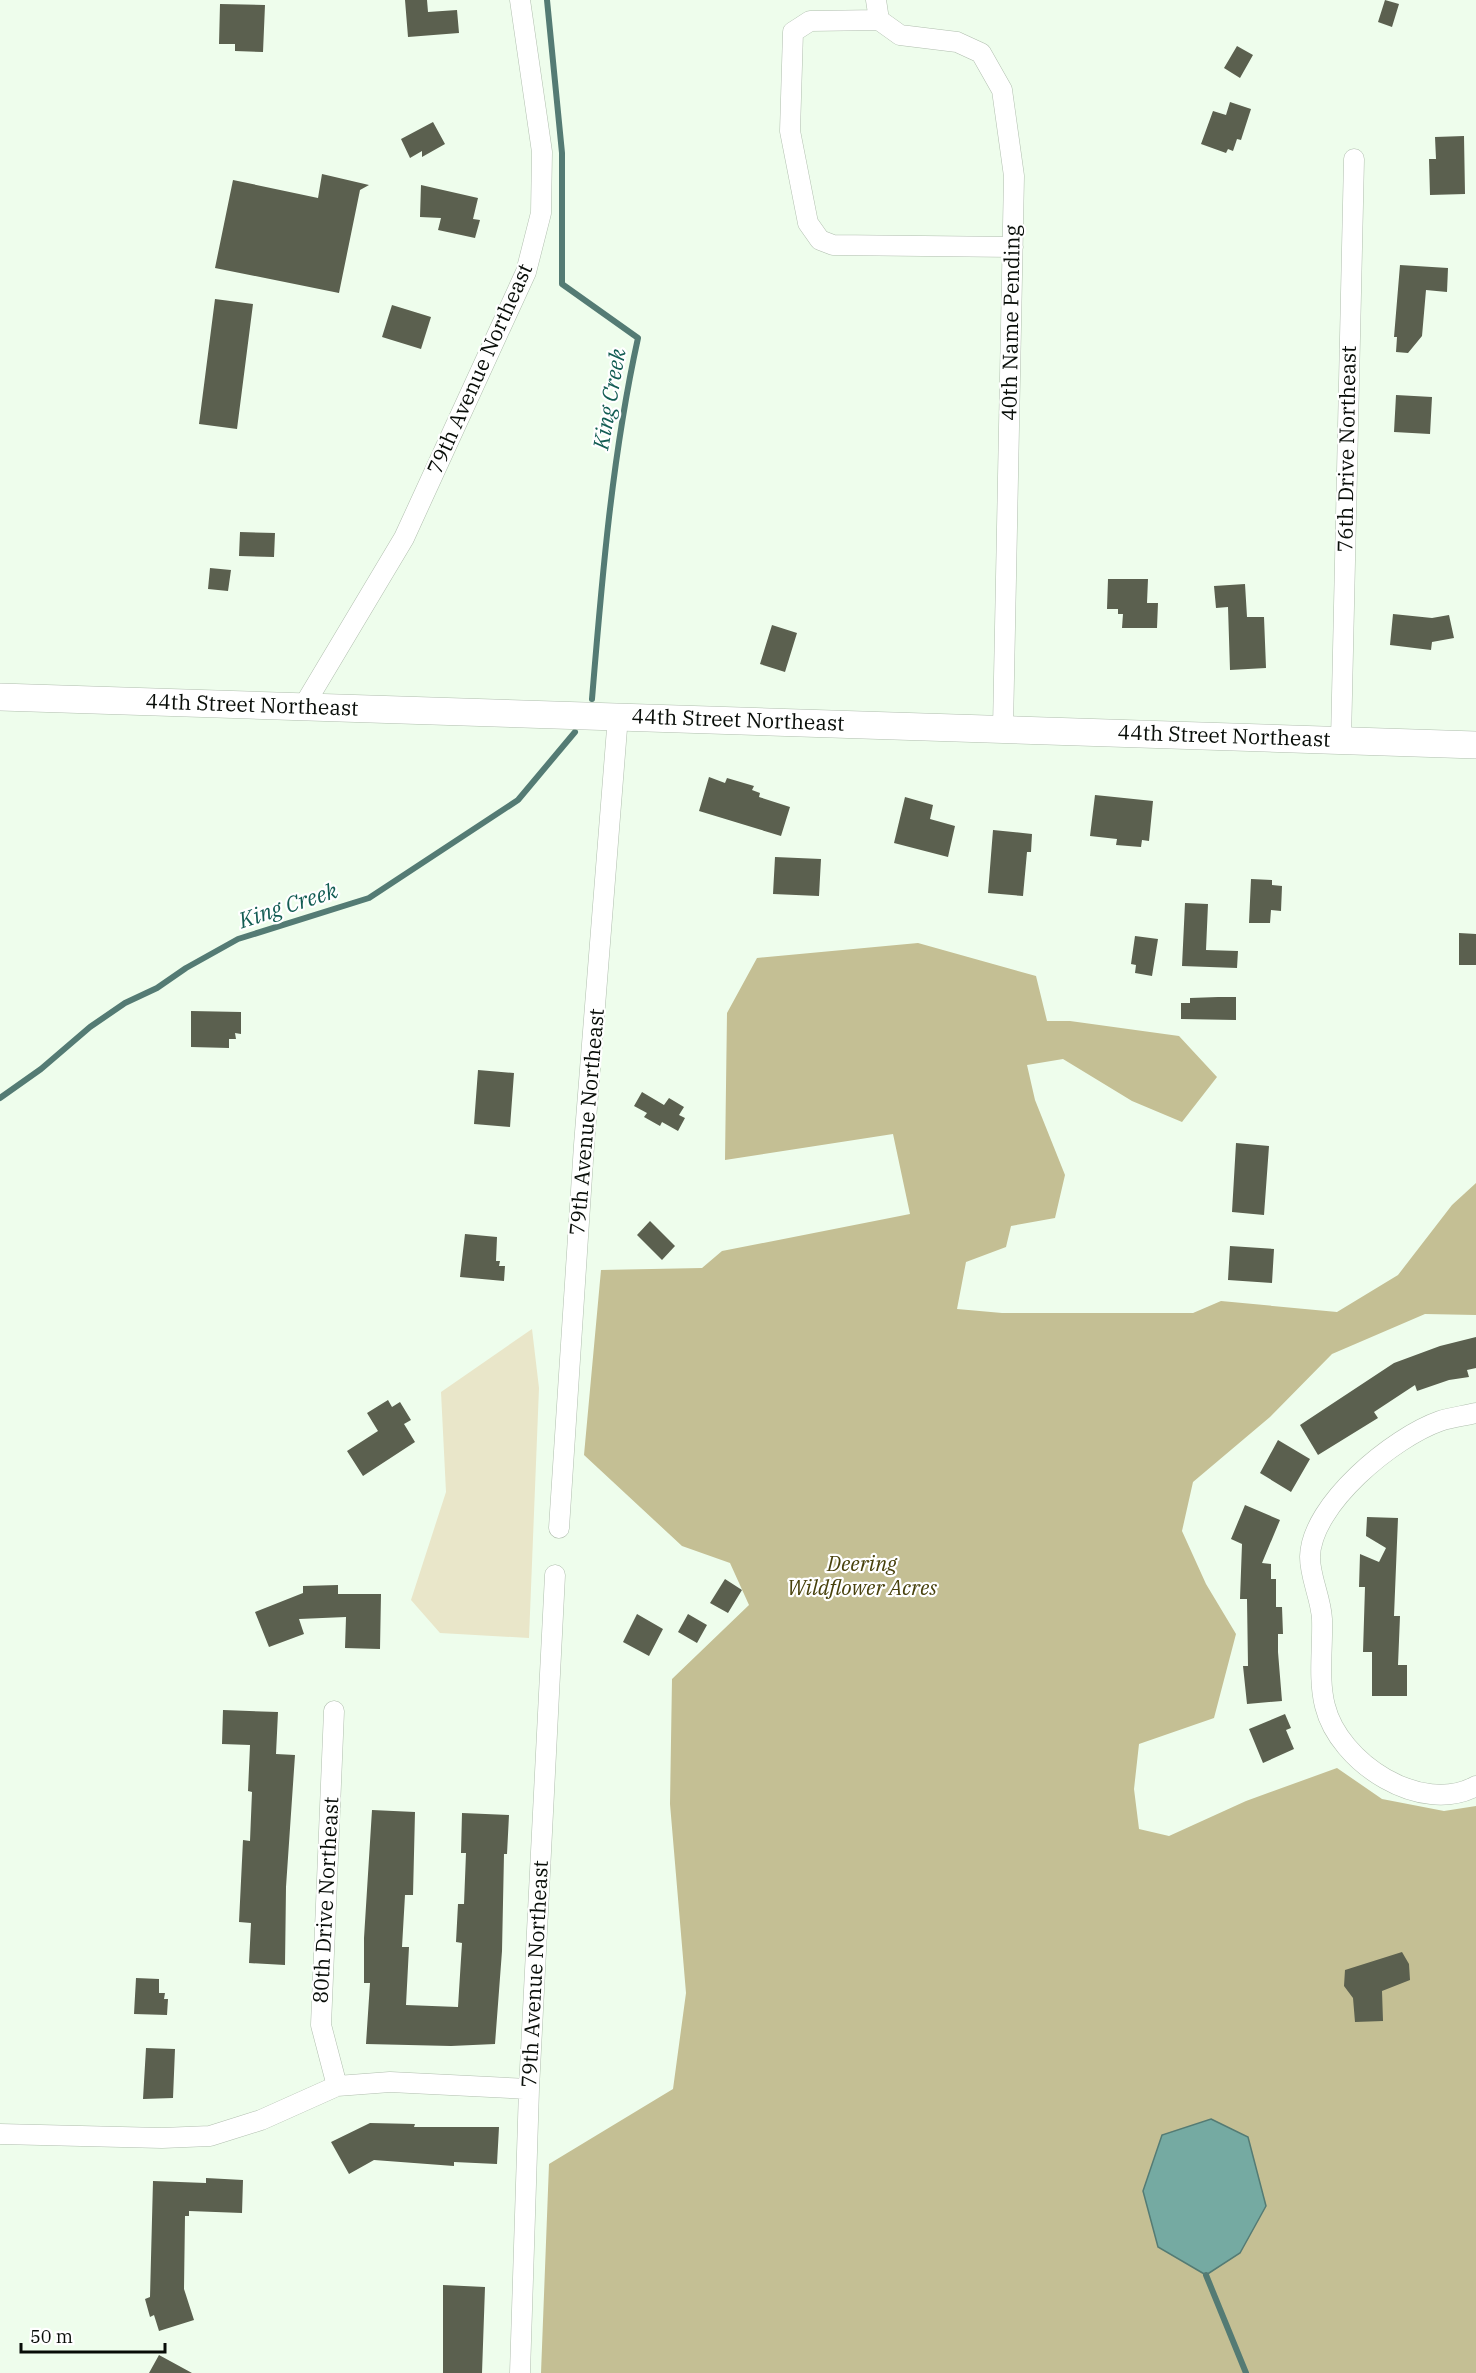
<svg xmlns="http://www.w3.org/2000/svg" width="1476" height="2373" font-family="'IBM Plex Serif',serif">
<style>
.green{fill:#e9e6c9}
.forest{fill:#c4bf94}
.water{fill:#75aaa2;stroke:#547b74;stroke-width:1.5}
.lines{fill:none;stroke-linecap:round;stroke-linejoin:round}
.stream{stroke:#547b74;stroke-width:6}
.building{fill:#5b604f}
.street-casing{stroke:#b0beae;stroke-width:21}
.secondary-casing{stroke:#b0beae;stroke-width:28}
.street{stroke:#fff;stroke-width:20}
.secondary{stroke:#fff;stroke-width:27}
.labels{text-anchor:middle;stroke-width:4.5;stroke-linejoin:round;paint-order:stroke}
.street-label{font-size:21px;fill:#080d08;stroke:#fff}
.park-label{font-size:21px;font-style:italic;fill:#47400b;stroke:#fff}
.water-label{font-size:22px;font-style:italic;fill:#125c53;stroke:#fff}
</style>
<rect width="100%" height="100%" fill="#eefdec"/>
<!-- green -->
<path class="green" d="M532 1329 539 1388 529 1638 440 1633 411 1600 446 1492 441 1392Z"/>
<!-- forest -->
<path class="forest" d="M918 943 1036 976 1047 1021H1070L1179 1036 1217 1077 1182 1122 1132 1101 1063 1059 1027 1065 1035 1100 1065 1175 1055 1218 1011 1226 1006 1247 966 1262 957 1309 1002 1313H1193L1221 1301 1337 1312 1398 1275 1452 1205 1476 1183V1315L1425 1314 1332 1354 1270 1417 1193 1482 1182 1531 1206 1584 1236 1634 1214 1718 1139 1744 1134 1789 1139 1829 1169 1836 1246 1801 1337 1768 1382 1799 1444 1811 1476 1806V2373H541L549 2164 673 2089 686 1993 670 1804 672 1679 749 1605 730 1563 682 1546 584 1455 601 1270 702 1268 722 1251 910 1214 893 1134 725 1160 727 1013 757 958Z"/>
<!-- water -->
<path class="water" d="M1211 2119 1248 2137 1266 2206 1240 2253 1206 2275 1158 2247 1143 2191 1162 2135Z"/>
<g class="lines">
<!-- stream -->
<path class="stream" d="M547 0 562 153V284L638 338C612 456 602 578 592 699
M0 1098 41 1069 90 1027 125 1003 157 988 186 968 238 939 369 898 518 800 575 732
M1206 2275 1246 2373"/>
</g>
<!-- building -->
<path class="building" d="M405 0H427L428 12 457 10 459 33 408 37Z
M1385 0 1399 4 1392 27 1378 22Z
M220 4 265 5 263 52 235 51V44H219Z
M1237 46 1253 55 1240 78 1224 68Z
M1230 102 1251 109 1241 140 1237 139 1233 151 1228 149 1226 153 1201 144 1213 111 1226 115Z
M433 122 445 144 422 157V151L410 158 401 139Z
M1464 136 1465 194 1430 195 1429 159H1436L1435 137Z
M322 174 369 185 360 190 339 293 215 268 233 180 318 198Z
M421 185 478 198 473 219 480 220 475 238 438 230 441 218 420 217Z
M1400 265 1448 268 1447 292 1426 290 1422 336 1408 353 1396 352 1397 337H1394Z
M215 299 253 304 237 429 199 424Z
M392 305 431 317 421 349 382 337Z
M1396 395 1432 397 1430 434 1394 432Z
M240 532 275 533 274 557 239 556Z
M210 568 231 570 228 591 208 589Z
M1108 579H1148L1147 603H1158L1157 628H1122L1123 614H1118V609H1107Z
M1245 584 1247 617H1264L1266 668 1230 670 1228 607 1216 608 1214 586Z
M1393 614 1432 618 1449 615 1454 638 1432 642 1431 650 1390 645Z
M772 625 797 633 785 672 760 664Z
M709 777 725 783 727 778 754 786 752 790 760 793 759 797 790 807 781 836 699 811Z
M1095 795 1153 801 1149 841 1142 840 1141 847 1116 845 1117 839 1090 836Z
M905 797 933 805 930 819 955 826 948 857 894 843Z
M993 830 1032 834 1031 852H1027L1023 896 988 893Z
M775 857 821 859 819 896 773 894Z
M1251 879 1272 880V885L1282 886 1281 911 1271 910 1270 923H1249Z
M1185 903 1208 904 1206 950 1238 951 1237 968 1182 966Z
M1459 933 1476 934V965H1459Z
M1135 936 1158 939 1152 976 1135 973 1136 965 1131 964Z
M1218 997H1236V1020L1181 1019V1003H1190V998Z
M191 1011 241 1012V1034L235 1033 236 1039H229V1048L191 1047Z
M478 1070 514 1073 510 1127 474 1124Z
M642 1092 664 1105 669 1098 684 1107 679 1115 685 1118 678 1131 662 1122 660 1126 644 1117 647 1113 634 1106Z
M1236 1143 1269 1146 1264 1215 1232 1212Z
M650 1221 675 1246 662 1260 637 1235Z
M465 1234 497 1237 496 1261H500L499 1266H505L504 1281 460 1277Z
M1230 1246 1274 1249 1272 1283 1228 1280Z
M1476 1337V1368L1467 1370 1469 1377 1449 1380 1417 1391 1415 1385 1374 1412 1378 1418 1318 1455 1300 1425 1394 1363 1440 1346Z
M388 1400 392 1407 400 1402 411 1420 404 1424 415 1442 363 1476 347 1451 378 1431 367 1413Z
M1278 1440 1310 1459 1291 1492 1260 1473Z
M1245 1505 1280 1520 1262 1563 1271 1564V1579H1276V1607H1282L1283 1634H1278V1652L1282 1701 1247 1704 1243 1666H1248L1247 1599H1240L1242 1544 1231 1539Z
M1367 1517 1398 1518 1394 1616H1400L1398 1665H1407V1696H1372V1652H1363L1365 1587H1359L1360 1554 1379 1562 1386 1548 1366 1536Z
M725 1579 742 1590 728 1613 710 1603Z
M338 1585V1594H381L380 1649 345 1648 346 1617 299 1619 304 1634 269 1647 255 1612 303 1593V1586Z
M637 1614 663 1629 649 1656 623 1642Z
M688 1614 707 1625 697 1643 678 1632Z
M223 1710 278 1712 276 1754 295 1755 286 1887 285 1965 249 1963 251 1923 239 1922 243 1840 250 1841 252 1792 248 1791 250 1745 222 1744Z
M1285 1714 1291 1728 1286 1730 1294 1749 1263 1763 1249 1729Z
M372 1810 415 1812 413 1895H405L402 1947H409L406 2005 458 2007 462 1943 456 1942 458 1904H464L466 1853H461L462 1813 509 1815 507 1854H504L502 1951 495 2044 451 2046 366 2044 370 1983H364V1938Z
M1402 1952 1409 1964 1410 1980 1382 1991 1383 2021 1355 2022 1353 1998 1344 1986 1345 1970Z
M136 1978 159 1979V1993H165L164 1999H168L167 2015 134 2014Z
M146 2048 175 2049 173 2098 143 2099Z
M370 2123 415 2124 414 2127H499L497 2164 454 2162V2166L374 2160 349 2174 331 2142Z
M206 2178 243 2180 242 2213 189 2211V2216H185L184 2289 194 2320 159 2331 154 2315 150 2317 145 2299 150 2297 153 2181 206 2183Z
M443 2285 485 2287 482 2373H443Z
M159 2355 192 2373H149Z"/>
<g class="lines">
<!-- street casing -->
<g class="street-casing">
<path id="street" d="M876 0 879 20 900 35 957 42 981 53 1002 90 1014 176 1003 728
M879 20 810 21 793 32 790 131 808 223 820 240 833 245 1013 247
M303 707 404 538 526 272 541 213 542 152 520 0
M1341 740 1354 159
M1476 1413C1464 1416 1452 1417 1440 1421 1394 1437 1311 1504 1310 1557 1310 1578 1321 1598 1322 1619 1323 1647 1318 1679 1325 1706 1339 1763 1421 1816 1476 1786
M559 1528 584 1145 618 716
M334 1711 321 2025 337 2086
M0 2134 162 2138 210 2136 261 2120 337 2086 390 2082 529 2089
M520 2373 529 2089 555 1575"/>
</g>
<!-- secondary casing -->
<g class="secondary-casing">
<path id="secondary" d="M0 697 1476 745"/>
</g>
<!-- street -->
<use href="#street" class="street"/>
<!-- secondary -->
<use href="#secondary" class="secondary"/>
</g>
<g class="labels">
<!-- street labels -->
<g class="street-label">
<text transform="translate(1011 323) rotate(-89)" y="7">40th Name Pending</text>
<text transform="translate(480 369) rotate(-66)" y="7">79th Avenue Northeast</text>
<text transform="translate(1347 449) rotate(-89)" y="7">76th Drive Northeast</text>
<text transform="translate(252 705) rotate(2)" y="7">44th Street Northeast</text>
<text transform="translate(738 720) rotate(2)" y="7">44th Street Northeast</text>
<text transform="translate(1224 736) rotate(2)" y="7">44th Street Northeast</text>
<text transform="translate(587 1122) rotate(-85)" y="7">79th Avenue Northeast</text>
<text transform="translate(326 1900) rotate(-87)" y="7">80th Drive Northeast</text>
<text transform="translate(535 1974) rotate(-87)" y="7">79th Avenue Northeast</text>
</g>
<!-- park labels -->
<g class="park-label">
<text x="862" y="1571">Deering<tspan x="862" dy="24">Wildflower Acres</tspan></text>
</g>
<!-- water labels -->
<g class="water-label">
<text transform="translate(609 399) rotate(-80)" y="8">King Creek</text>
<text transform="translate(288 905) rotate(-18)" y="8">King Creek</text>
</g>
</g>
<!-- scale -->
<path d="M21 2343v9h144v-9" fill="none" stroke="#080d08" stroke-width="3"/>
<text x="30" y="2343" font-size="18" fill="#080d08" stroke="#ffffff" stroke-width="4.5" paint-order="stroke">50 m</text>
</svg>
